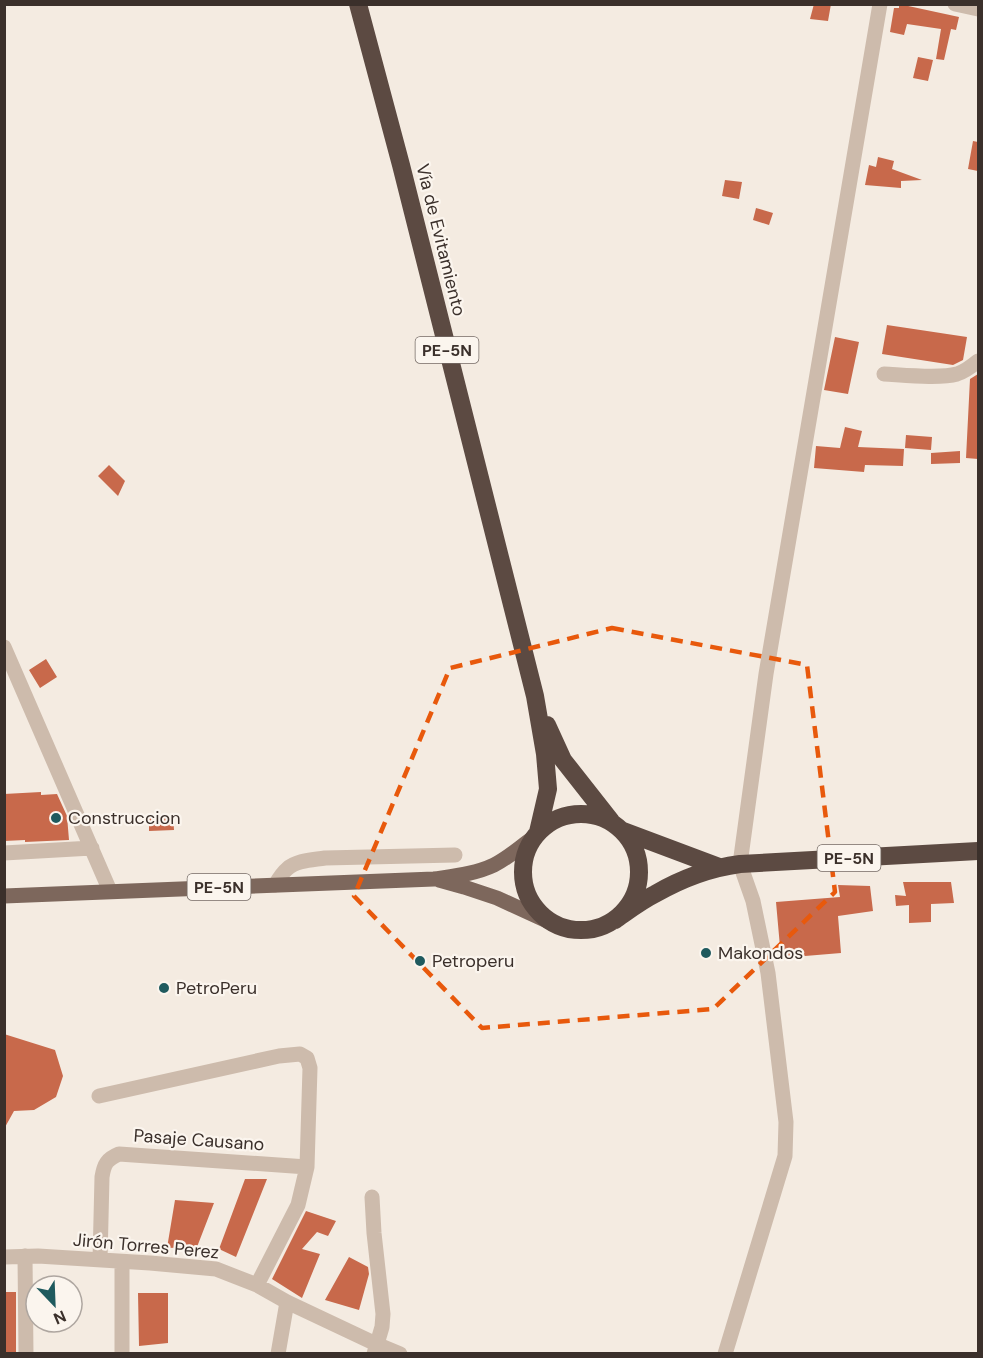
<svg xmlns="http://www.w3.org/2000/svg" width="983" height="1358" font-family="'DM Sans',sans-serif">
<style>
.building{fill:#c8694b}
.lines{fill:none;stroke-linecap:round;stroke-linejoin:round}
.street{stroke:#cdbbac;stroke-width:15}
.primary{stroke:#7d675c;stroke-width:15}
.highway{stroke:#5c4a42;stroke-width:18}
.marked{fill:none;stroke:#e8590c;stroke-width:4.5;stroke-dasharray:12 8;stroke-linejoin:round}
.poi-dot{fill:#1f5a5e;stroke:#fbf5ee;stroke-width:2}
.labels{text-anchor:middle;stroke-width:4.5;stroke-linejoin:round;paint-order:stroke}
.shield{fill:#fbf5ee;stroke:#756b66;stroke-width:1.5}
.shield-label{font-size:16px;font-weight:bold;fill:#3b302b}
.street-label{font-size:18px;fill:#3b302b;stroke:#fbf5ee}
.poi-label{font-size:18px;fill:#3b302b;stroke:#fbf5ee;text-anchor:start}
</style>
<rect width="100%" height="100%" fill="#f4ebe1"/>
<!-- building -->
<path class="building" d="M814 4H831L828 21 810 19Z
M899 4 959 17 956 30 951 29 944 60 936 59 941 29 907 24 904 35 890 32 894 8H899Z
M918 57 933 60 928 81 913 78Z
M973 141 978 142V171L968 169Z
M878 157 894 161 892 169 922 180 901 181V188L865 185 869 165 876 167Z
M725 180 742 182 739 199 722 196Z
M756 208 773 213 769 225 753 220Z
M887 325 967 337 963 360 953 365 882 354Z
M835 337 859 342 848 394 824 390Z
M978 374V459L966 458 970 379Z
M845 427 862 431 858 447 904 449 903 466 865 465 864 472 814 468 816 446 840 448Z
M906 435 932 437 931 450 905 448Z
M960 451V463L931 464V453Z
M109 465 125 481 118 496 98 476Z
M46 659 57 677 40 688 29 670Z
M41 792V795L57 794 67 816 69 840 25 842V840L4 841V794Z
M173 816 174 830 149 831V817Z
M903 882H951L954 903 931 904V922L909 923V905L896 906 895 895 906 896Z
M838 885 870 886 873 911 838 916 841 953 781 958 776 902 840 897Z
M4 1034 55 1050 63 1076 56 1097 34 1110 14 1111 4 1129Z
M245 1179H267L236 1257 219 1249Z
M175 1200 214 1203 197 1247 167 1248Z
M306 1211 336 1221 328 1236 317 1232 302 1249 320 1254 302 1298 272 1279Z
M349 1257 368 1267 369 1274 359 1310 325 1300Z
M4 1292H16V1353H4Z
M138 1293H168V1343L139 1346Z"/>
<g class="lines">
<!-- street -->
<path class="street" d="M955 4 978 9
M884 374C903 375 940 379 957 374 966 371 972 366 978 361
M4 647 110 891
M4 853 92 848
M275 885C278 880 282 873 287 869 297 860 313 860 325 858L455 855
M99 1096 279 1056 300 1054 307 1058 310 1068 307 1167 298 1205 257 1285
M372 1197 374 1233 383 1314 382 1327 374 1354
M25 1256 26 1354
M4 1257 38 1256 150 1263 216 1269 257 1285 287 1302 376 1344 400 1354
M100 1260 102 1177C104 1164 107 1159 119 1154L307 1167
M122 1354V1262
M278 1354 287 1302
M725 1354 785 1156 786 1122 768 973 753 901 740 864 766 674 880 4"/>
<!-- primary -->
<path class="primary" d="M439 880 464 887 497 898 558 926
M4 896 434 879C454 876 475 874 494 865 508 858 520 847 533 838"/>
<!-- highway -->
<path class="highway" d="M358 4 401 165 535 696 545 754 548 789 538 832
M547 725 563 760 611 821
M523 872a58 58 0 1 1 116 0a58 58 0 1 1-116 0Z
M623 831 719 867
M615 920C628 911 641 901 655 894 681 879 710 868 740 864L978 851"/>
</g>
<!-- marked area -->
<path class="marked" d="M612 628 807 665 835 892 713 1009 482 1028 354 896 450 668Z"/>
<!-- markers -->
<g class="poi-dot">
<circle cx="56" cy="818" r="6"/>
<circle cx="706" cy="953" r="6"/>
<circle cx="420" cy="961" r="6"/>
<circle cx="164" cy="988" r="6"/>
</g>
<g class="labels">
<!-- shield labels -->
<g class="shield">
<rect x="415.5" y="337" width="63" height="26" rx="4.5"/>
<rect x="817.5" y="845" width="63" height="26" rx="4.5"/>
<rect x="187.5" y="874" width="63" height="26" rx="4.5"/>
</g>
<g class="shield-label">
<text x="447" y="356">PE-5N</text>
<text x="849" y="864">PE-5N</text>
<text x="219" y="893">PE-5N</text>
</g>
<!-- street labels -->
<g class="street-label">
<text transform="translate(441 240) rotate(76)" y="6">Vía de Evitamiento</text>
<text transform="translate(199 1140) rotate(4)" y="6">Pasaje Causano</text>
<text transform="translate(146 1246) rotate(5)" y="6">Jirón Torres Perez</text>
</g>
<!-- poi labels -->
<g class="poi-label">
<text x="68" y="824">Construccion</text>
<text x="718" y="959">Makondos</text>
<text x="432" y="967">Petroperu</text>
<text x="176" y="994">PetroPeru</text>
</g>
</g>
<!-- border -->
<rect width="983" height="1358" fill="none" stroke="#3b302b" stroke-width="12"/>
<!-- north arrow -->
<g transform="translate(54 1304) rotate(157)"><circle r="28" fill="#fbf5ee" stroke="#aea6a0" stroke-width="1.5"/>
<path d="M0-4.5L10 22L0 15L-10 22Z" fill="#1f5a5e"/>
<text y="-9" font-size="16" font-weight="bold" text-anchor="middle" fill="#3b302b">N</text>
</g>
</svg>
